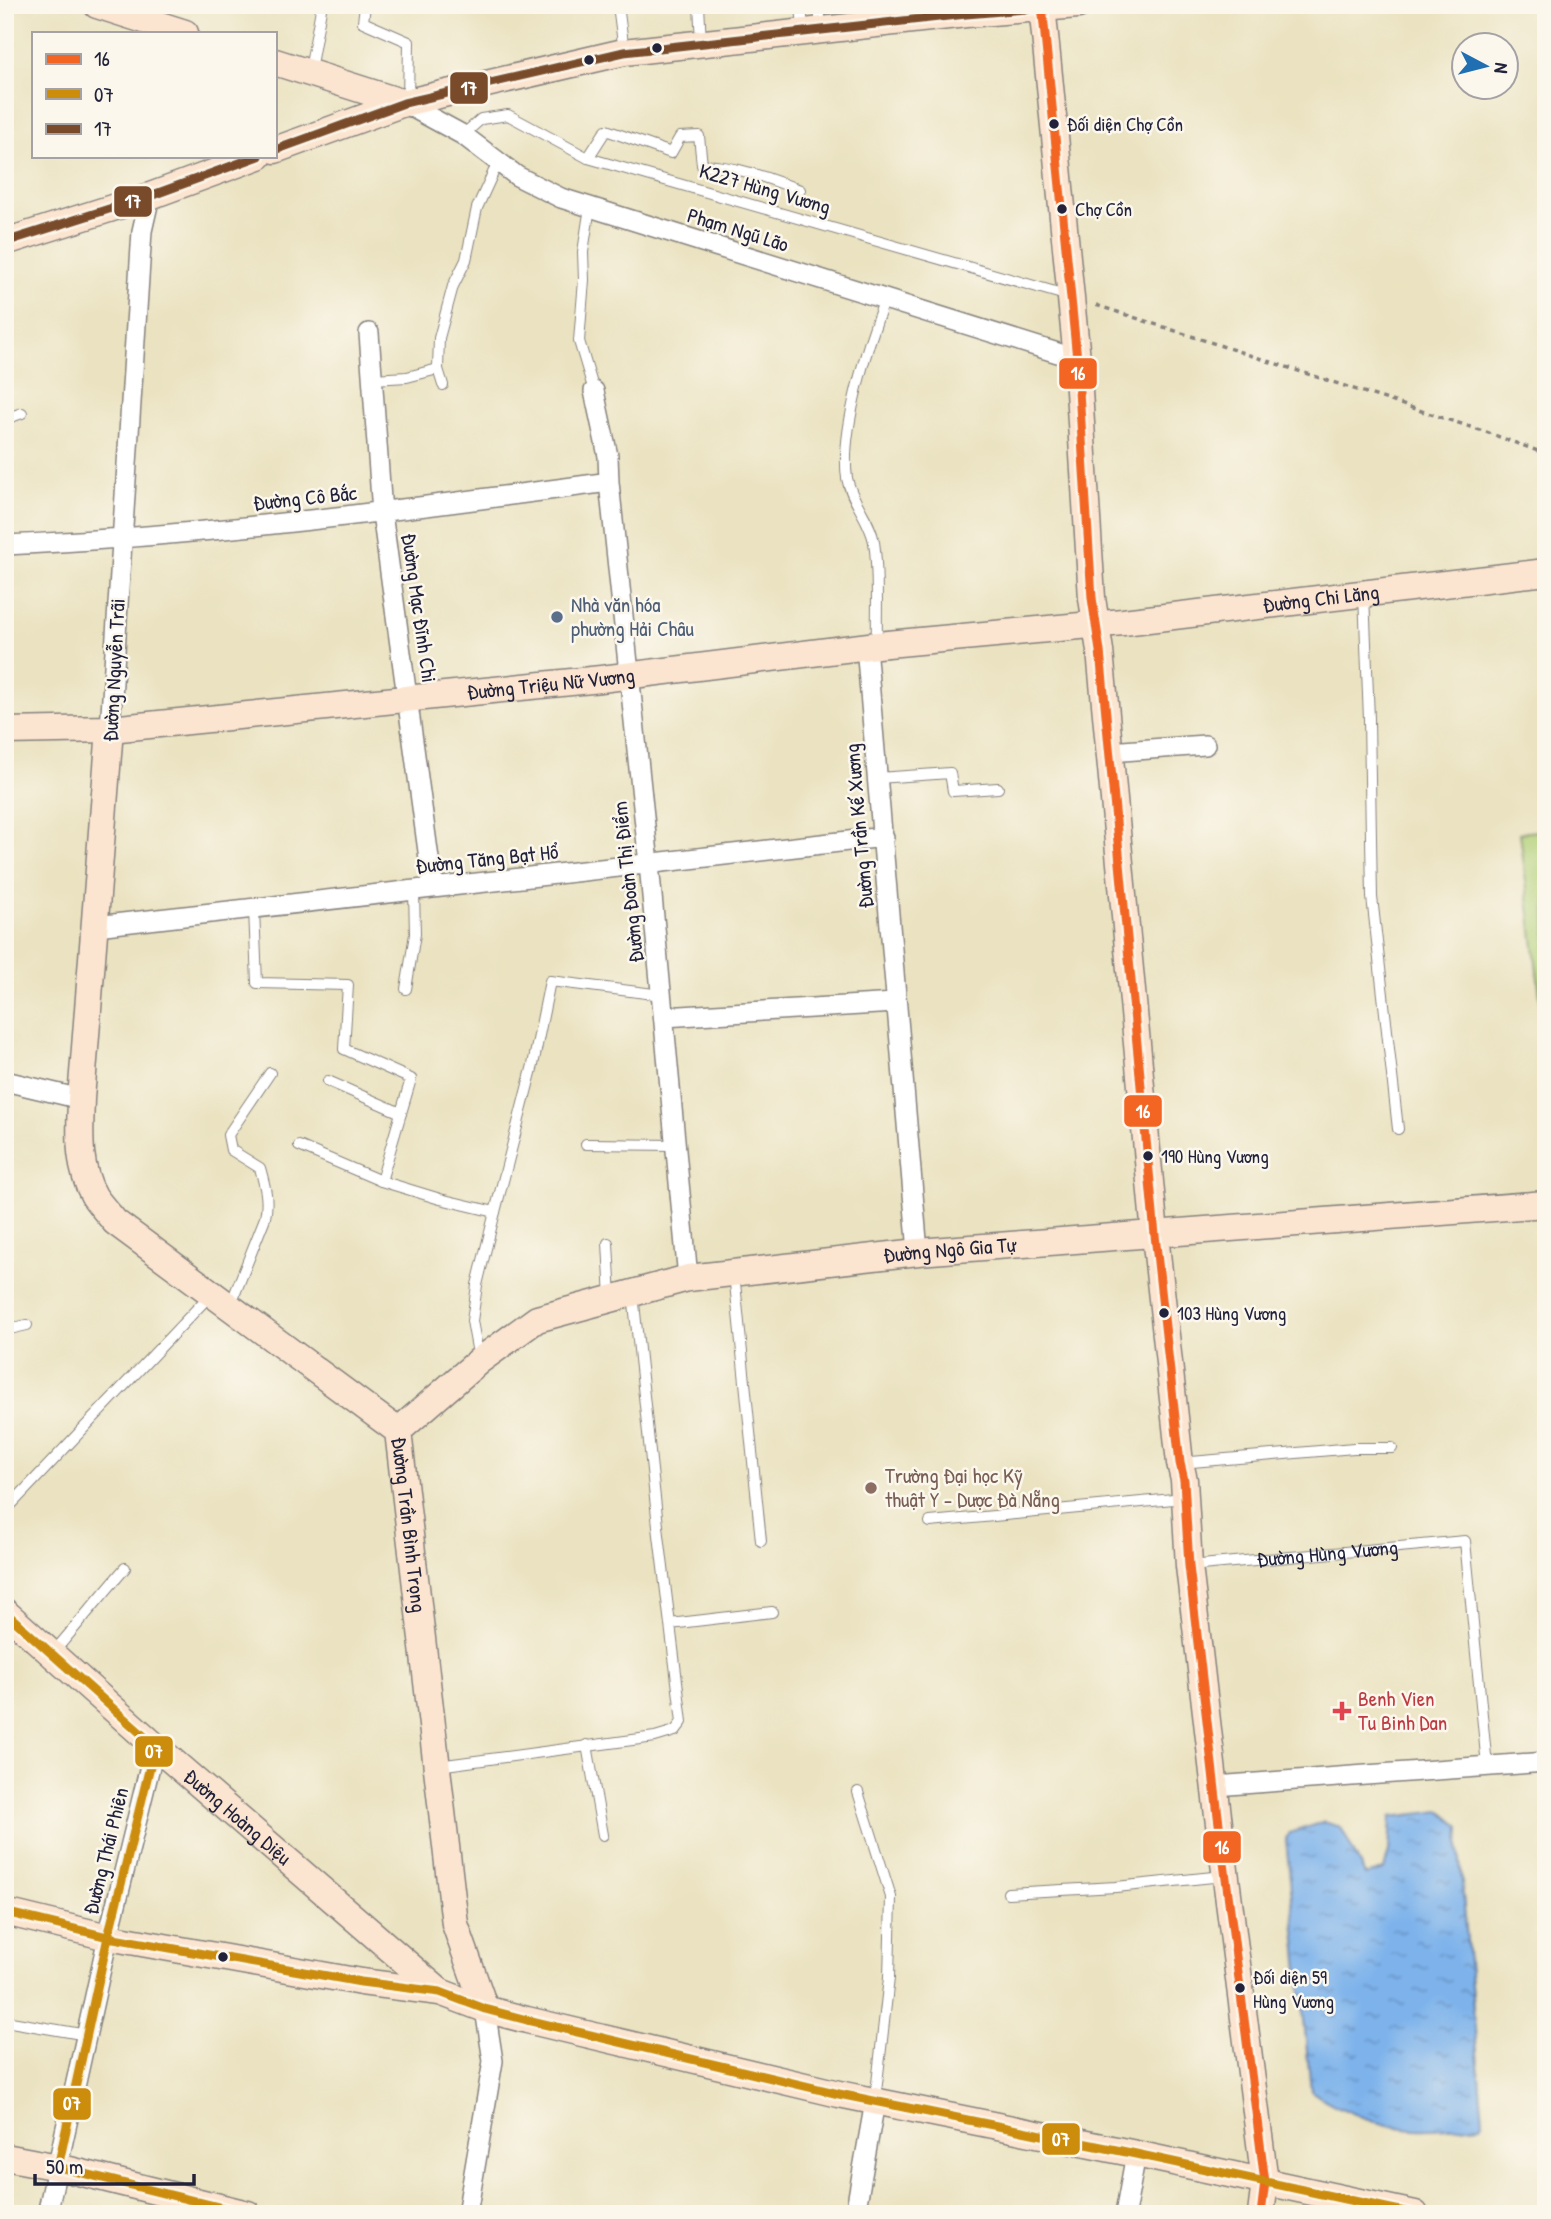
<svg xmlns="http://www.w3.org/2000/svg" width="1551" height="2219" font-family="'Patrick Hand',sans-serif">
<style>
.park{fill:#b0cf76;stroke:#697858;stroke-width:2}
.water{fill:url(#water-ripples);stroke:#506a93;stroke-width:2}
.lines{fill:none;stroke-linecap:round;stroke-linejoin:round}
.lane-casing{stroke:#86827e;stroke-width:12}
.street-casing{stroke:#86827e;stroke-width:22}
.secondary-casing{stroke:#86827e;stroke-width:29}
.path{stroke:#86827e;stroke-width:3.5;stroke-dasharray:5 5;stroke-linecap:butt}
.lane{stroke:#fff;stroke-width:10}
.street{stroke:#fff;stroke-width:19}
.secondary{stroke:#fce5d0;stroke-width:26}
.bus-1-casing{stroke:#fbf7ec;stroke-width:14}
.bus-2-casing{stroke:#fbf7ec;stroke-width:14}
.bus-3-casing{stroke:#fbf7ec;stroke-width:14}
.bus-1{stroke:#f26522;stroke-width:9}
.bus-2{stroke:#cc8c0c;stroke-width:9}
.bus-3{stroke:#7a4b2a;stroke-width:9}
.bus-dot{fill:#22223b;stroke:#fbf7ec;stroke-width:2.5}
.service-dot{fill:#5c6f8a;stroke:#fbf7ec;stroke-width:2.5}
.education-dot{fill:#8d6e63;stroke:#fbf7ec;stroke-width:2.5}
.health-dot{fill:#e0444e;stroke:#fbf7ec;stroke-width:2.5}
.labels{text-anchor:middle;stroke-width:5;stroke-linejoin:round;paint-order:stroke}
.bus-label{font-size:19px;fill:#22223b;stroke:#fbf7ec;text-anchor:start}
.street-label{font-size:21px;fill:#22223b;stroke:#fbf7ec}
.service-label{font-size:21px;fill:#4e5e75;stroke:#fbf7ec;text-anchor:start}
.education-label{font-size:21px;fill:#785e54;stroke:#fbf7ec;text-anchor:start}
.health-label{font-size:21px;fill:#be3a42;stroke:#fbf7ec;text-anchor:start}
.line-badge{stroke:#fbf7ec;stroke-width:2.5}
.badge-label{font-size:19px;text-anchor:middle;font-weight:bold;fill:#fff}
</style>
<defs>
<pattern id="water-ripples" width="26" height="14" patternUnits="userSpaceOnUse" patternTransform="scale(1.75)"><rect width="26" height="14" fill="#7db2eb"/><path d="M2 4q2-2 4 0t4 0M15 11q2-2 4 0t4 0" fill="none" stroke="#6690c0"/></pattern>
</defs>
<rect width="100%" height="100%" fill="#fbf7ec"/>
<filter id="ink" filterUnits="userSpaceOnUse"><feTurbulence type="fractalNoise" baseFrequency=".0143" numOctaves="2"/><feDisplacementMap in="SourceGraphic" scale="14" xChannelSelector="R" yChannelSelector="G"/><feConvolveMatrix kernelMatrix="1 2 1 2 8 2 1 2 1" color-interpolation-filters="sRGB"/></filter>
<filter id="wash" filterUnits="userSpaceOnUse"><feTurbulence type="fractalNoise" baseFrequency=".00686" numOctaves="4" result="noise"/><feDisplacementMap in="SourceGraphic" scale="28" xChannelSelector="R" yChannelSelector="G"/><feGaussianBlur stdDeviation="1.57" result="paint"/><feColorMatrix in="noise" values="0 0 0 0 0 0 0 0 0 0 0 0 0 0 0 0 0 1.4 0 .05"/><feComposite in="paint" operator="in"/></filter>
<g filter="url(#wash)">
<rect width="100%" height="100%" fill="#eae2c0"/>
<!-- park -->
<path class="park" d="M1546 830V1044L1520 833Z"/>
<!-- water -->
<path class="water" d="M1441 1811 1460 1827 1459 1849 1483 2120 1480 2125C1458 2127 1436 2130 1414 2129 1384 2128 1336 2109 1311 2091L1286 1839 1289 1833 1324 1822 1341 1827 1365 1875 1384 1870 1389 1851 1391 1817Z"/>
</g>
<g filter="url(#ink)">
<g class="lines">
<!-- lane casing -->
<g class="lane-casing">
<g id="lane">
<path d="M365 5 363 22 409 42 408 101"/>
<path d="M618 5 624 51"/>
<path d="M699 5 701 43"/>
<path d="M801 5 803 29"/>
<path d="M819 5 821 29"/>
<path d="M310 70 321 9"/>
<path d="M463 135 481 119 508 115 588 158 1069 296"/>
<path d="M588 158 606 130 671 153 680 137 699 136 702 165C737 166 768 178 800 190"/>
<path d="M590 207 583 252 584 280 579 341 594 391"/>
<path d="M373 379 407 377 438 369"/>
<path d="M443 385 438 369 439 338 453 286 466 260 477 208 498 162"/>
<path d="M5 419 22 413"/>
<path d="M1364 594 1369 719 1372 897 1398 1129"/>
<path d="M877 645C876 611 879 575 874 542 870 519 851 501 847 478 840 432 868 342 885 299"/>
<path d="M878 778 950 773 953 791 998 788"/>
<path d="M254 909 257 983 348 985 344 1049 411 1079 381 1181"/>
<path d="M406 989 415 934 414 891"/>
<path d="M328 1081 401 1113"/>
<path d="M586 1144 676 1145"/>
<path d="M299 1146 381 1181 440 1199 495 1212 533 1065 550 981 662 995"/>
<path d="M608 1243 611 1298"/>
<path d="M734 1273 761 1541"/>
<path d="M230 1306 265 1218C269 1200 265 1186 260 1168L231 1150 228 1135 270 1073"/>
<path d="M5 1330 27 1325"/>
<path d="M479 1359 472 1321 477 1285 495 1212"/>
<path d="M1180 1463 1354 1448H1392"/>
<path d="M5 1511 212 1293"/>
<path d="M930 1522 1184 1498"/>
<path id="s1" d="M1190 1566 1465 1541 1487 1766"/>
<path d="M670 1624 772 1612"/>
<path d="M53 1653 125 1568"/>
<path d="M587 1745 603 1835"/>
<path d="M438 1766 655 1737 675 1731 682 1722 659 1535 633 1294"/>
<path d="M858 1792 891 1897 889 1978 875 2101"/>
<path d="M1008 1893 1116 1887 1223 1876"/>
<path d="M5 2021 87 2035"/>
</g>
</g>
<!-- street casing -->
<g class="street-casing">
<path id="street" d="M404 103 463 135 517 176 561 198 1077 359
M369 333 382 513 433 888
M594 391 608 456 609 482 649 864 688 1278
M5 545C208 536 408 509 609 482
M866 646 918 1252
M110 729 142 231 150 196
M1109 752 1205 745
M96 926 884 837
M664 1017 895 1003
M5 1081 81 1099
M1215 1786 1546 1762
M47 2214 108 1937 155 1746
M467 2214 493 2061 485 2009
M855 2214 875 2102
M1125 2214 1136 2154"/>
</g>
<!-- secondary casing -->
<g class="secondary-casing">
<g id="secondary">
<path d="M97 5 185 33"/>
<path d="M1042 5 1077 359 1092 598 1100 651 1155 1235 1180 1463 1184 1480 1189 1566 1218 1816 1265 2182 1261 2214"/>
<path d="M275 62 404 103"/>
<path d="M275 150 404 103 624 52 966 14 1078 5"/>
<path d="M5 242 150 196 259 156"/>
<path id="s2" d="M110 729 81 1099C80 1132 77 1166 94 1196 100 1205 108 1213 115 1222L398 1431 455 1924 485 2009"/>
<path id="s3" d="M5 731 110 729 601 679 877 645 1123 622 1546 572"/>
<path id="s4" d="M398 1431 479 1361 537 1319 688 1278 918 1252 1546 1204"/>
<path id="s5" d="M5 1612 155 1746 440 1992"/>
<path d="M5 1912 108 1937 361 1982 440 1992 485 2009 527 2020 839 2094 1136 2154 1415 2214"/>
<path d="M5 2157 58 2167 248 2214"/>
</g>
</g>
<!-- path -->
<path class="path" d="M1096 305 1486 432 1546 454"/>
<!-- lane -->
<use href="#lane" class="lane"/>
<!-- street -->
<use href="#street" class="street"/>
<!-- secondary -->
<use href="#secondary" class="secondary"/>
<!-- bus-1 casing -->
<g class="bus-1-casing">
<path id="bus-1" d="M1042 5 1077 359 1092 598 1100 651 1155 1235 1180 1463 1184 1480 1189 1566 1218 1816 1265 2182 1261 2214"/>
</g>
<!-- bus-2 casing -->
<g class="bus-2-casing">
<path id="bus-2" d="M5 1612 155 1746 108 1937 58 2167 247 2214
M5 1912 108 1937 361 1982 440 1992 485 2009 527 2020 839 2094 1136 2154 1414 2214"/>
</g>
<!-- bus-3 casing -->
<g class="bus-3-casing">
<path id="bus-3" d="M275 150 404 103 624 52 966 14 1075 5
M5 242 150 196 259 156"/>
</g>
<!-- bus-1 -->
<use href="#bus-1" class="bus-1"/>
<!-- bus-2 -->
<use href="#bus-2" class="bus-2"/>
<!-- bus-3 -->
<use href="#bus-3" class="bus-3"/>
</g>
</g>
<!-- markers -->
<g class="bus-dot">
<circle cx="657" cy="48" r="6"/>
<circle cx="589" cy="60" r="6"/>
<circle cx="1054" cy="124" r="6"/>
<circle cx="1062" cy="209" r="6"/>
<circle cx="1148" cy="1156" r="6"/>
<circle cx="1164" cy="1313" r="6"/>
<circle cx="223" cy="1957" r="6"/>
<circle cx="1240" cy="1988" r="6"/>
</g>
<circle class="service-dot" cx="557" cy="617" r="7"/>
<circle class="education-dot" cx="871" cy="1488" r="7"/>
<path class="health-dot" d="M1338.5 1700.5h7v7h7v7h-7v7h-7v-7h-7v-7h7z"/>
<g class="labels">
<!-- bus labels -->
<g class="bus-label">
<text x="1067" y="131">Đối diện Chợ Cồn</text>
<text x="1075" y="216">Chợ Cồn</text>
<text x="1161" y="1163">190 Hùng Vương</text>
<text x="1177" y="1320">103 Hùng Vương</text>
<text x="1253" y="1984">Đối diện 59<tspan x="1253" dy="24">Hùng Vương</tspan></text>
</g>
<!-- street labels -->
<g class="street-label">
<text transform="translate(765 189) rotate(16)" y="7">K227 Hùng Vương</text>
<text transform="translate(738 230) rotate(17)" y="7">Phạm Ngũ Lão</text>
<text transform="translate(305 498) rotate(-6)" y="7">Đường Cô Bắc</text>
<text dy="7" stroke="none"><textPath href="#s3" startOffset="1323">Đường Chi Lăng</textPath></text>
<text transform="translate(419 608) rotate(82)" y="7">Đường Mạc Đĩnh Chi</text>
<text transform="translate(114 670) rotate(-87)" y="7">Đường Nguyễn Trãi</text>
<text dy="7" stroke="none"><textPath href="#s3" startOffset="548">Đường Triệu Nữ Vương</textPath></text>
<text transform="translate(859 826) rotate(-95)" y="7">Đường Trần Kế Xương</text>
<text transform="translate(487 859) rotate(-6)" y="7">Đường Tăng Bạt Hổ</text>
<text transform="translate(628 882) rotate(-96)" y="7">Đường Đoàn Thị Điểm</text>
<text dy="7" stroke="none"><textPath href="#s4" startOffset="598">Đường Ngô Gia Tự</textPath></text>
<text dy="7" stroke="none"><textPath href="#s2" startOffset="950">Đường Trần Bình Trọng</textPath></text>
<text dy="7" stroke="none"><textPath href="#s1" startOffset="138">Đường Hùng Vương</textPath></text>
<text dy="7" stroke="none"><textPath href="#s5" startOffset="310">Đường Hoàng Diệu</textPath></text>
<text transform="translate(106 1851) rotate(-76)" y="7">Đường Thái Phiên</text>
</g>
<!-- service labels -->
<g class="service-label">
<text x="571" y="612">Nhà văn hóa<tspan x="571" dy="24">phường Hải Châu</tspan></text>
</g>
<!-- education labels -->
<g class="education-label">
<text x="885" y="1483">Trường Đại học Kỹ<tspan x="885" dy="24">thuật Y - Dược Đà Nẵng</tspan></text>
</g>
<!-- health labels -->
<g class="health-label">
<text x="1358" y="1706">Benh Vien<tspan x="1358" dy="24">Tu Binh Dan</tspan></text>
</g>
</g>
<g class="line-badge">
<rect x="449" y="71" width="40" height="34" rx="7" fill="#7a4b2a"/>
<rect x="113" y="185" width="40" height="33" rx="7" fill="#7a4b2a"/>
<rect x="1058" y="357" width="40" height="33" rx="7" fill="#f26522"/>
<rect x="1123" y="1094" width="40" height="34" rx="7" fill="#f26522"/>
<rect x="134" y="1735" width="40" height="33" rx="7" fill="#cc8c0c"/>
<rect x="1202" y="1830" width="40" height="34" rx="7" fill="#f26522"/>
<rect x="52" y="2087" width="40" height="34" rx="7" fill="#cc8c0c"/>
<rect x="1041" y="2122" width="40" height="34" rx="7" fill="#cc8c0c"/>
</g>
<g class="badge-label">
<text x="469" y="95">17</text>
<text x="133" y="208">17</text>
<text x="1078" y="380">16</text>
<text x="1143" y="1118">16</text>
<text x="154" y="1758">07</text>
<text x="1222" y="1854">16</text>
<text x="72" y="2110">07</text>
<text x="1061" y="2146">07</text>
</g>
<!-- margin -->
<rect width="1551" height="2219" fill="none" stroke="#fbf7ec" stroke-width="28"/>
<!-- legend -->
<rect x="32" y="32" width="245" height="126" fill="#fbf7ec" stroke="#a4a2a5" stroke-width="2"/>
<rect x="46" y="54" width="35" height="10" fill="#f26522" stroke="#a4a2a5" stroke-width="2"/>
<text x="94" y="66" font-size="21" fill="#22223b">16</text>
<rect x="46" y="89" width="35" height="10" fill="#cc8c0c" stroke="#a4a2a5" stroke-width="2"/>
<text x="94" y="102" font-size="21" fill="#22223b">07</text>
<rect x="46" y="124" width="35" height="10" fill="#7a4b2a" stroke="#a4a2a5" stroke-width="2"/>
<text x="94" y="136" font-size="21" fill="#22223b">17</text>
<!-- north arrow -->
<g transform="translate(1485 66) rotate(97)"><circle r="33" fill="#fbf7ec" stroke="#a4a2a5" stroke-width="2"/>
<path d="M0-5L12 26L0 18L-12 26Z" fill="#1f6fb2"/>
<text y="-10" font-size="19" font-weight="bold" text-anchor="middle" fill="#22223b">N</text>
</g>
<!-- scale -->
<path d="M35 2174v10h159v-10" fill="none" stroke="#22223b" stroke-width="3.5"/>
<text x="46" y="2174" font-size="21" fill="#22223b" stroke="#fbf7ec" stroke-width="5" paint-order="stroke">50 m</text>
</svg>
